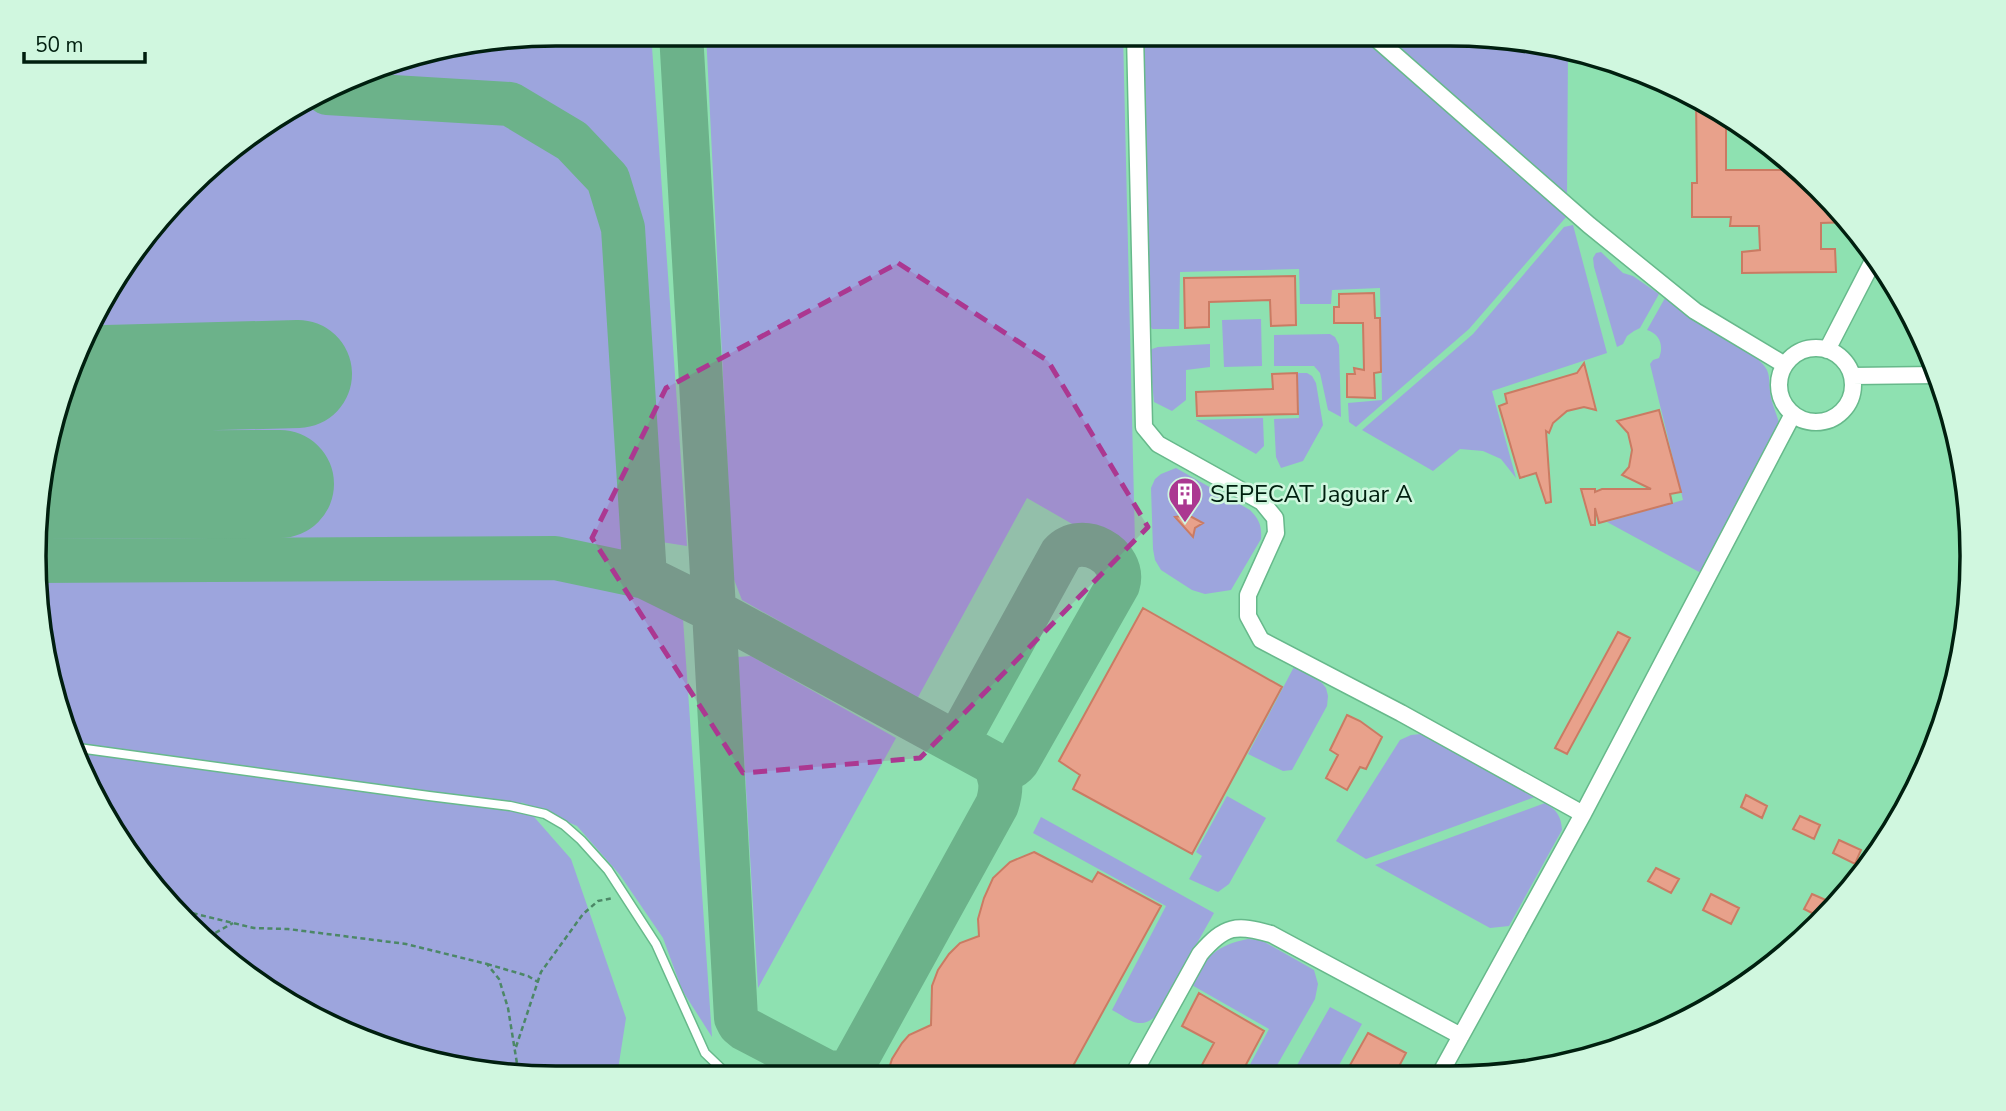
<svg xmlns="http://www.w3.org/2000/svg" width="2006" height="1111" font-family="'Nunito Sans',sans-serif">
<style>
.green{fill:#9da5dd}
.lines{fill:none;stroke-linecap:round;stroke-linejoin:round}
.taxiway{stroke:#6cb28a;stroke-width:44}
.runway{stroke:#6cb28a;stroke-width:108}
.building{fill:#e8a18b;stroke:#ca7b63;stroke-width:2}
.lane-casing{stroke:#67b98b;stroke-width:11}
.street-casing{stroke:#67b98b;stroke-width:19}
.path{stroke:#4c8766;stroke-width:2.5;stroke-dasharray:5 3.5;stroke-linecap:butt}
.lane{stroke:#fff;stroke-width:8}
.street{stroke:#fff;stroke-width:16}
.marked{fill:#ab3891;fill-opacity:0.2;stroke:#ab3891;stroke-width:5;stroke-dasharray:14 9;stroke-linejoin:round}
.labels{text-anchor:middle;stroke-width:5;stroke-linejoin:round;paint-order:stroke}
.poi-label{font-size:24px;fill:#001f0f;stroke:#d0f7df;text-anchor:start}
.rim{fill:none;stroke:#001f0f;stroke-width:3.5}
</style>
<rect width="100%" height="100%" fill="#8ee1b1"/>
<!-- green -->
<path class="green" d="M556 33H651L687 546 655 541 646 599 683 619 712 1037 682 990 663 938 620 875 577 826 521 802 571 859 626 1018 617 1076 522 1077 388 1050 294 1008 163 900 73 755 34 589 51 420 121 265 238 141 388 61Z
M706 33 1123 34 1135 544 1121 552 1027 498 917 699 742 600 733 577Z
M1142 34H1357L1567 216 1469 329 1356 427 1349 422 1348 403 1382 400 1380 288 1332 290 1331 304H1300L1299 269 1180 272 1179 329H1152L1148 321Z
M1383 34H1484L1568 49 1567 196Z
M1573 225 1607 353 1492 391 1516 478 1501 459 1483 451 1460 449 1433 471 1362 430 1473 334 1564 227Z
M1601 252 1623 273 1633 276 1659 294 1640 328 1634 331 1627 336 1623 344 1617 347 1594 267 1593 258 1596 253Z
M1665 298C1685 311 1759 352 1767 370 1770 377 1769 384 1770 391 1771 404 1778 415 1780 428L1701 573 1607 522 1683 500 1650 364 1653 360 1659 358C1664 346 1660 334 1647 330Z
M1261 319 1262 366 1224 367 1222 320Z
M1330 334 1335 337 1339 345 1341 417 1328 410 1320 373 1314 366H1274V335Z
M1210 344V367L1186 370V400L1172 411 1154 402 1149 352 1152 349 1158 347Z
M1297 373H1307L1312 376 1316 383 1323 425 1303 461 1281 468 1276 457 1274 419 1299 418Z
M1263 418 1264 446 1256 454 1196 420Z
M1176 468 1250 510C1259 519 1262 526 1261 539L1231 590 1205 594 1192 590 1161 570 1155 560 1153 549 1151 488 1155 479 1161 474Z
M751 656 896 738 758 988 738 657Z
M1295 665 1322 683 1326 688 1328 696 1327 706 1292 770 1283 771 1248 754Z
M1421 734 1535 797 1366 859 1336 841 1400 740 1411 735Z
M1227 796 1266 818 1229 884 1218 892 1189 879 1202 856 1196 852Z
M1545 803C1557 810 1561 816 1562 830L1509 926 1490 928 1375 865Z
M1041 817 1214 913 1156 1016C1139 1031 1129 1019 1112 1010L1166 906 1033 833Z
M1248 939 1261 940 1314 970 1318 984 1315 999 1272 1074H1245L1269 1029 1190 984C1205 957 1217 945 1248 939Z
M1330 1007 1362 1024 1334 1074H1292Z"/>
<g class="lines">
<!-- taxiway -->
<path class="taxiway" d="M327 93 510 104 572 141 608 179 623 228 645 577
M37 561 555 558 645 577 714 611 993 763C1002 777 1002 789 997 805L853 1066C845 1073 838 1073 827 1072L745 1029 739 1024 736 1018 714 611 713 592 681 33
M948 738 957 737 964 730 1061 554C1081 531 1127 555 1118 585L1018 761C1010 771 1004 769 993 763"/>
<!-- runway -->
<path class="runway" d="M69 380 298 374
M45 485 280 484"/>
</g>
<!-- building -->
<path class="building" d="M1696 97 1712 103 1726 114V170H1801L1851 222 1821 223V249H1835L1836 272 1742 273V252L1760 250 1759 226H1730L1731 217H1692V183H1697Z
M1295 276 1296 325 1271 326 1270 300 1209 302V327L1185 328 1184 278Z
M1374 293 1375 318H1380L1381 372 1374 373 1375 398 1347 397V374H1355L1354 368 1364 370 1363 323H1334V307H1339V294Z
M1584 363 1596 410 1584 407 1567 411 1553 423 1549 433 1546 431 1551 502 1546 503 1536 473 1520 478 1499 406 1507 403 1505 394 1577 373Z
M1297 373 1298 414 1197 416 1196 392 1273 389 1272 374Z
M1659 410 1681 492 1670 494 1672 503 1599 523 1595 508V525H1591L1581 489H1595V492L1602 489H1651L1622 475 1629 467 1632 450 1628 433 1617 421Z
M1188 515 1203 523 1195 528 1193 537 1175 517Z
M1143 608 1282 687 1192 854 1073 789 1080 775 1059 761Z
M1618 632 1630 638 1567 754 1555 748Z
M1347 715 1360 721 1382 737 1366 769 1360 767 1347 790 1326 778 1338 755 1330 750Z
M1746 795 1767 806 1762 818 1741 807Z
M1800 816 1820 825 1814 839 1793 829Z
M1839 840 1861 850 1855 864 1833 853Z
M1034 852 1092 882 1098 872 1161 906 1068 1075H887L892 1059 902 1043 909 1035 931 1025 932 986 938 970 949 954 960 943 979 936 978 919 984 898 993 878 1010 862Z
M1656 868 1679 879 1671 893 1648 881Z
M1711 894 1739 908 1731 924 1703 910Z
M1812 894 1835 904 1824 919 1804 909Z
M1199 993 1264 1031 1241 1074H1197L1214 1043 1182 1026Z
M1368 1033 1406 1053 1395 1074H1345Z"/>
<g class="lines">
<!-- lane casing -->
<g class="lane-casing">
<path id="lane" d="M71 747 429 796 510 806 545 814 564 825 581 840 608 870 656 944 705 1053 729 1076"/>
</g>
<!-- street casing -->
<g class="street-casing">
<path id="street" d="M1135 34 1144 427 1158 444 1262 502 1275 518 1276 533 1248 595V616L1261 640 1401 713 1583 814
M1371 34 1589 225 1695 311 1785 365
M1779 385a37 37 0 1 1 74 0a37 37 0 1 1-74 0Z
M1827 350 1876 255
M1852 376 1938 375
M1440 1074 1583 814 1793 414
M1133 1075 1200 954C1225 925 1236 924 1271 934L1461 1036"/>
</g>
<!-- path -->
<path class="path" d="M176 910 196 914 254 928 288 929 406 944 487 964 499 979 508 1008 519 1076
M208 937 233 923
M487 964 528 976 538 982
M516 1047 541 972 583 914 598 901 613 898"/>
<!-- lane -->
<use href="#lane" class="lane"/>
<!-- street -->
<use href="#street" class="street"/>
</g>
<!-- marked area -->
<path class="marked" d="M898 263 1048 361 1148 527 920 758 743 773 592 538 666 388Z"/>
<!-- icons -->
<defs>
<g id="building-pin" transform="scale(1.75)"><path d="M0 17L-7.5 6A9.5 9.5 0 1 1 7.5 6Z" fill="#ab3891" stroke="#d0f7df"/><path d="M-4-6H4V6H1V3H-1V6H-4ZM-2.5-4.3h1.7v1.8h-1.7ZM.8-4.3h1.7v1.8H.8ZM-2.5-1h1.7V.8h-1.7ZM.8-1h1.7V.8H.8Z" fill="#fff"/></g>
</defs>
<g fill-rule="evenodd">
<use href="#building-pin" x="1185" y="494"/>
</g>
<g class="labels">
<!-- poi labels -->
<g class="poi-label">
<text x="1210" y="502">SEPECAT Jaguar A</text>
</g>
</g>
<!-- crop -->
<path d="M0 0H2006V1111H0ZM556 46H1450A510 510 0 0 1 1960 556V556A510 510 0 0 1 1450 1066H556A510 510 0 0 1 46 556V556A510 510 0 0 1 556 46Z" fill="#d0f7df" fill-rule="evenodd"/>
<path class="rim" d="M556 46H1450A510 510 0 0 1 1960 556V556A510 510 0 0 1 1450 1066H556A510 510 0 0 1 46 556V556A510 510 0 0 1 556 46Z"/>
<!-- scale -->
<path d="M24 52v10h121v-10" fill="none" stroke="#001f0f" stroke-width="3.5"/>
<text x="35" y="52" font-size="21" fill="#001f0f" stroke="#d0f7df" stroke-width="5" paint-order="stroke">50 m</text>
</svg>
